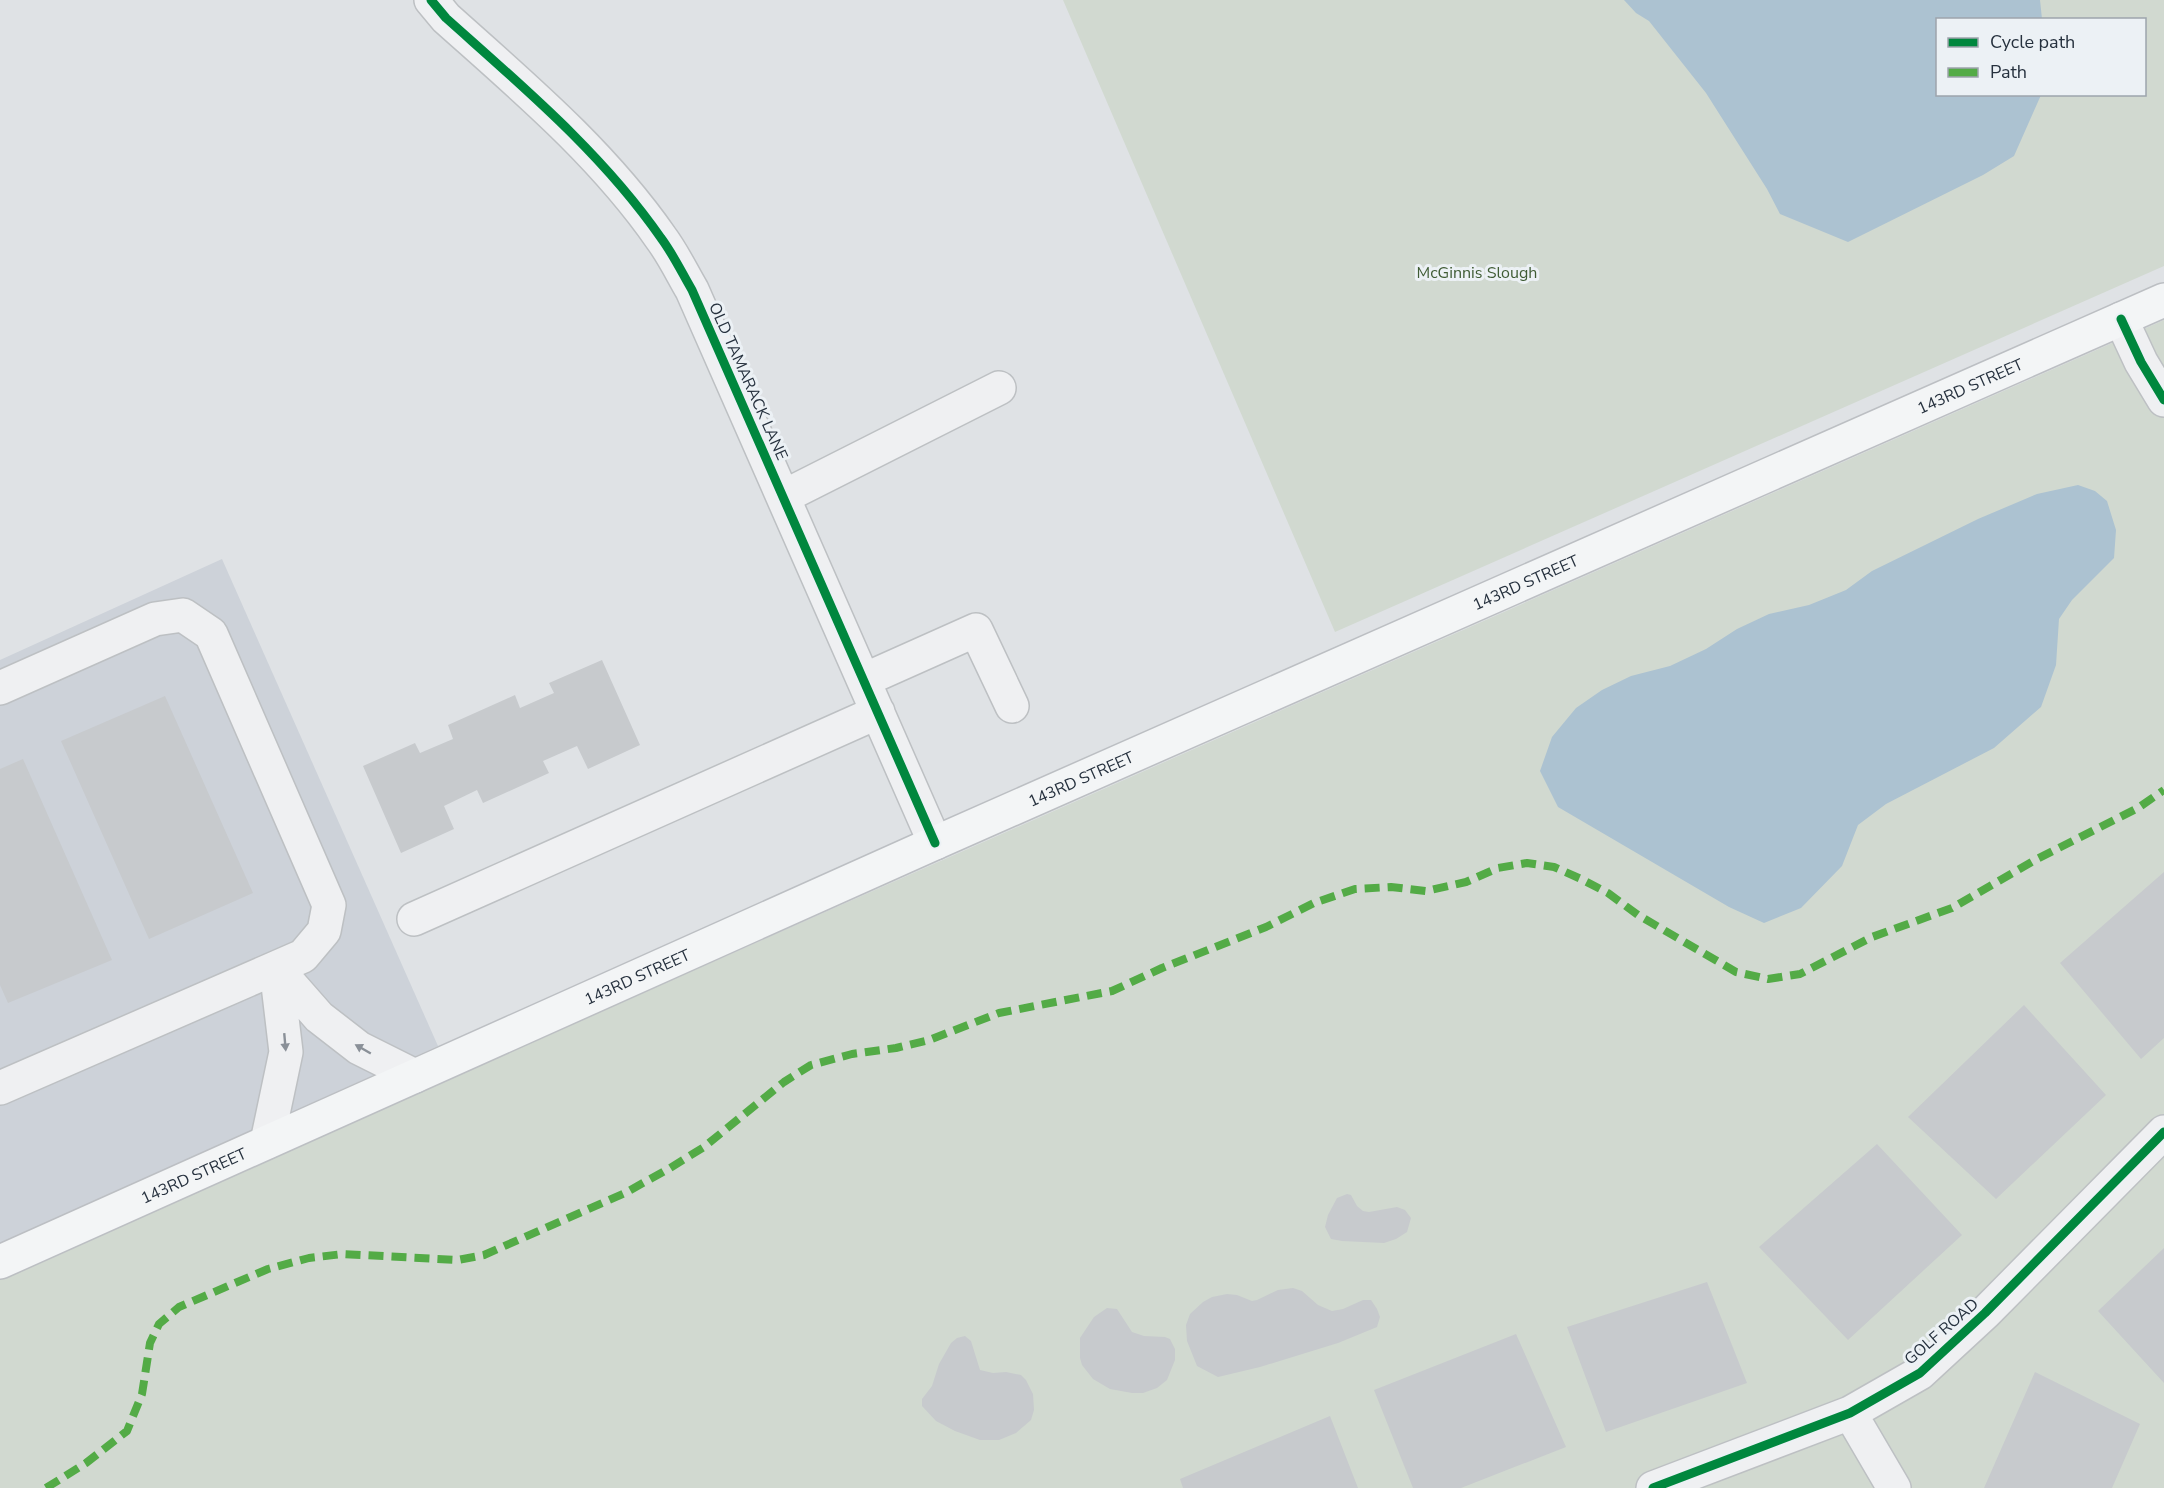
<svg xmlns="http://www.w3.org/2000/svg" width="2164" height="1488" font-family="'Nunito Sans',sans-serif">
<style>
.built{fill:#cdd2d9}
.green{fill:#d1d9d0;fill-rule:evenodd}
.water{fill:#acc2d1}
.building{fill:#c7cacd}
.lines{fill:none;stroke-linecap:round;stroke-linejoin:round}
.minor-casing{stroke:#bdc0c3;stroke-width:36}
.major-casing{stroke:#bcbfc3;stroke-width:36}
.minor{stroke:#eff0f2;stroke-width:33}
.major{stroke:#f3f5f6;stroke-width:33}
.quiet{stroke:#53ab46;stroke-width:8;stroke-dasharray:15 8;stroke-linecap:butt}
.cycleway-casing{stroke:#ecf1f5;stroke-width:13}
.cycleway{stroke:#00873e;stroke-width:9}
.oneway{fill:#8a9098}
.labels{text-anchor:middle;stroke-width:6;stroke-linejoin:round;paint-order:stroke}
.park-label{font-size:16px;fill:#3e5b33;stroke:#ecf1f5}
.street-label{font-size:16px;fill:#26313e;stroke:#ecf1f5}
</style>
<rect width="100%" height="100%" fill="#dfe2e5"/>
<!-- built -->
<path class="built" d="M222 559 438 1046 0 1244V660Z"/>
<!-- green -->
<path class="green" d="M1063 0H2164V266L1335 632ZM1938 20H2144V94H1938Z
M2164 320V1488H0V1277Z"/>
<!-- water -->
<path class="water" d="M1624 0H2040L2042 19 1938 20V94L2041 95 2014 156 1983 175 1848 242 1780 214 1767 189 1706 93 1649 21 1636 13Z
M2078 485 2095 491 2107 501 2116 530 2114 558 2072 600 2059 619 2056 665 2041 707 1994 748 1886 804 1858 825 1842 866 1801 908 1764 923 1729 907 1558 807 1540 771 1552 737 1576 708 1602 690 1631 676 1670 666 1706 649 1737 629 1769 614 1809 605 1846 590 1872 571 1978 519 2037 494Z"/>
<!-- building -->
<path class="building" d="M602 660 640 745 588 769 577 746 543 761 549 773 483 803 477 790 444 806 454 829 401 853 363 766 415 743 420 753 453 739 448 725 515 695 520 708 554 693 549 683Z
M165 696 253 893 149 939 61 741Z
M23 759 112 960 8 1003 0 985V769Z
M2164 872V1038L2141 1059 2060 963Z
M2024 1005 2106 1095 1996 1199 1908 1117Z
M1877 1144 1962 1235 1848 1340 1759 1247Z
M1347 1194 1351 1195 1357 1206 1363 1211 1369 1212 1397 1207 1405 1210 1411 1218 1407 1232 1396 1239 1384 1243 1342 1241 1331 1239 1325 1227 1328 1215 1337 1198Z
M2164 1248V1383L2098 1311Z
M1707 1282 1747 1383 1606 1432 1567 1327Z
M1293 1288 1302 1291 1318 1305 1332 1311 1343 1309 1363 1300H1371L1377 1309 1380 1317 1377 1327 1338 1343 1260 1367 1218 1377 1197 1366 1187 1341 1186 1325 1190 1314 1203 1302 1212 1297 1227 1294 1237 1295 1252 1301 1257 1300 1278 1290Z
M1107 1308 1117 1309 1132 1332 1144 1336 1165 1337 1170 1339 1175 1349V1360L1167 1380 1157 1388 1143 1393H1132L1110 1389 1093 1379 1082 1365 1080 1358V1338L1094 1317Z
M1516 1334 1566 1447 1461 1488H1413L1374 1390Z
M965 1336 971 1341 980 1370 993 1373 1006 1372 1021 1375 1026 1380 1033 1394 1034 1410 1031 1420 1016 1433 999 1440H980L955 1431 936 1421 922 1406V1399L932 1386 939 1364 951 1343 957 1338Z
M2035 1372 2140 1424 2112 1488H1984Z
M1330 1416 1358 1488H1183L1180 1479Z"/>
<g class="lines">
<!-- minor casing -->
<g class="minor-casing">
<path id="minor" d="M431 0 446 18C522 86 602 153 661 238 673 254 682 273 692 290L935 843
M2121 319 2141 362 2164 400
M783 497 999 388
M864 680 976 630 1012 706
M0 688 155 619 183 615 211 634 329 905 324 931 303 956 0 1088
M414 919 878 712
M267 1142 286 1052 276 968 319 1017 359 1048 415 1076
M1850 1413 1894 1488
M1653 1488 1850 1413 1920 1373 1985 1313 2164 1132"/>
</g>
<!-- major casing -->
<g class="major-casing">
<g id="major">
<path id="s1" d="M0 1262 935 843 2164 300"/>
</g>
</g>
<!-- minor -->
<use href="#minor" class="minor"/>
<!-- major -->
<use href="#major" class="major"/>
<!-- quiet -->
<path class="quiet" d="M46 1488 86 1463 127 1431 142 1394 150 1343 159 1324 179 1307 268 1269 309 1258 343 1254 458 1260 484 1255 625 1193 670 1168 704 1147 784 1082 811 1065 852 1054 896 1048 929 1040 999 1013 1112 991 1162 968 1266 927 1314 903 1355 889 1391 887 1426 891 1466 882 1498 868 1527 863 1554 867 1581 879 1608 893 1638 915 1736 972 1768 979 1800 974 1872 937 1952 908 2035 860 2138 808 2164 790"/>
<!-- cycleway casing -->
<g class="cycleway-casing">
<path id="cycleway" d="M431 0 446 18C522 86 602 153 661 238 673 254 682 273 692 290L935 843
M2121 319 2141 362 2164 400
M1653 1488 1850 1413 1920 1373 1985 1313 2164 1132"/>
</g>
<!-- cycleway -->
<use href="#cycleway" class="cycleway"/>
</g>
<!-- one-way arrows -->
<defs><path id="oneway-solid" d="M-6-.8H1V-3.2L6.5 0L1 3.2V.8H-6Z" transform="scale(1.5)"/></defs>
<g class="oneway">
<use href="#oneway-solid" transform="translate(285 1042) rotate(85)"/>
<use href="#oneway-solid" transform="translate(363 1049) rotate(-150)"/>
</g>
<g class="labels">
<!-- park labels -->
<g class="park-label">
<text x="1477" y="278">McGinnis Slough</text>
</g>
<!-- street labels -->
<g class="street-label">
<text transform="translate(749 381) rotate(66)" y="6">OLD TAMARACK LANE</text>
<text dy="6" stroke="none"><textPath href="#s1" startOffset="2156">143RD STREET</textPath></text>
<text dy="6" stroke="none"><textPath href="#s1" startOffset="1670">143RD STREET</textPath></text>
<text dy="6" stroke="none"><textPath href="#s1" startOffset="1184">143RD STREET</textPath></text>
<text dy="6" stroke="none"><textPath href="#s1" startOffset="698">143RD STREET</textPath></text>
<text dy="6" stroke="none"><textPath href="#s1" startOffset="212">143RD STREET</textPath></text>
<text transform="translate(1941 1331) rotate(-41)" y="6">GOLF ROAD</text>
</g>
</g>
<!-- legend -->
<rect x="1936" y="18" width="210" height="78" fill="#ecf1f5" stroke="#9da4ac" stroke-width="1.5"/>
<rect x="1948" y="38" width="30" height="9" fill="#00873e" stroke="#9da4ac" stroke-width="1.5"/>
<text x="1990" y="48" font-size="18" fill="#26313e">Cycle path</text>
<rect x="1948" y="68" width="30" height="9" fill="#53ab46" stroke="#9da4ac" stroke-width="1.5"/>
<text x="1990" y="78" font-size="18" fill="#26313e">Path</text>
</svg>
